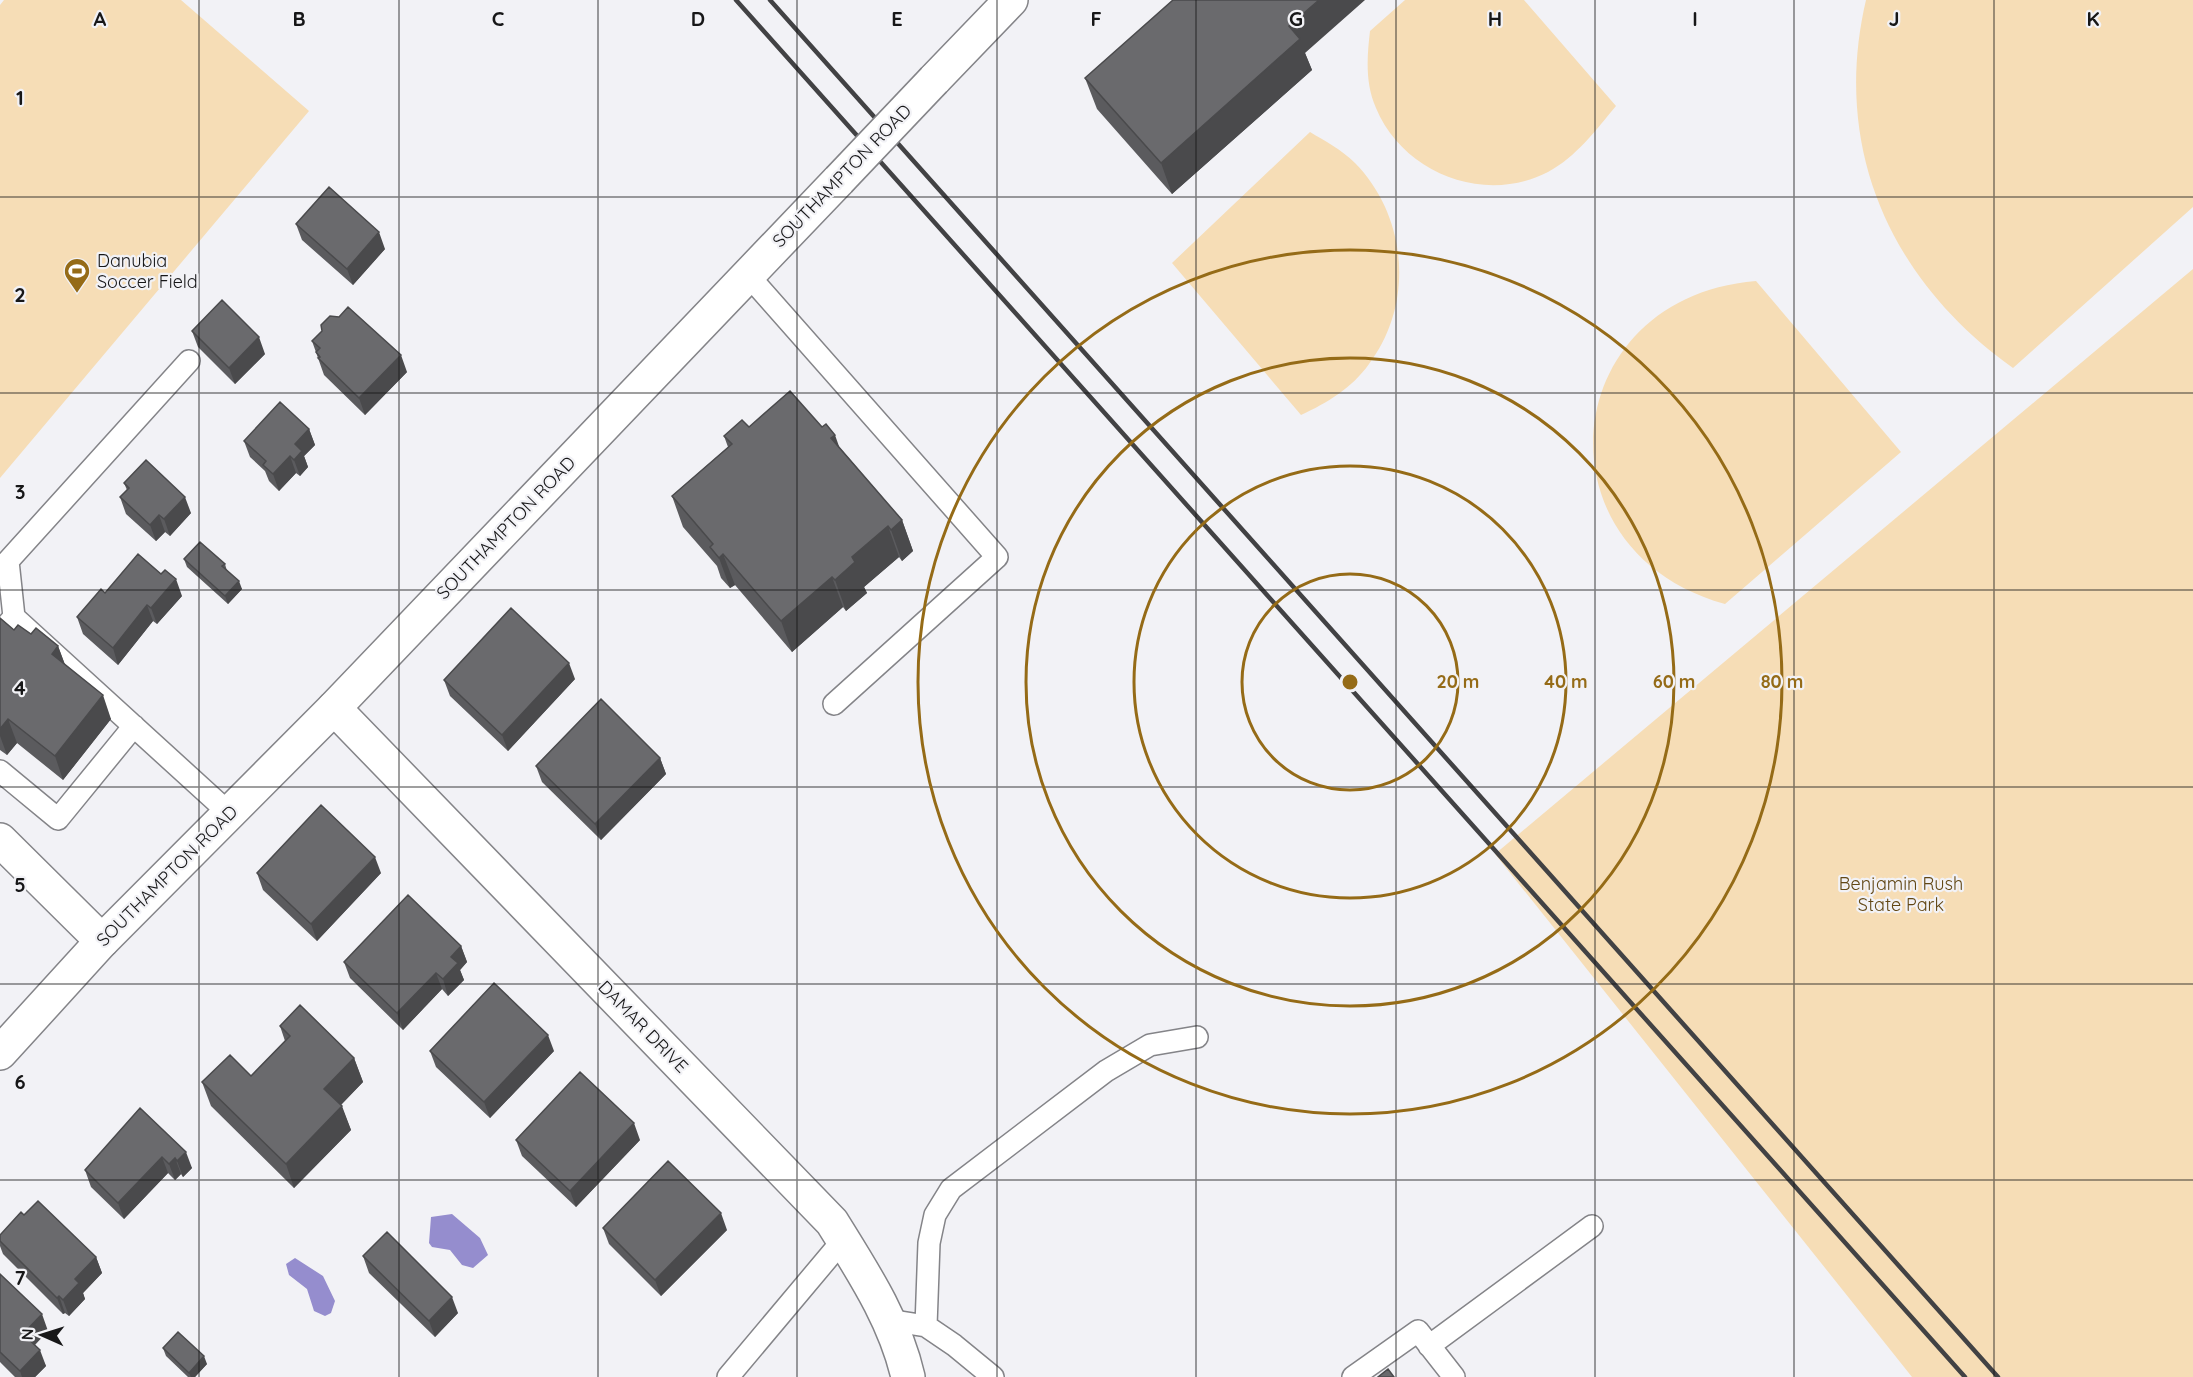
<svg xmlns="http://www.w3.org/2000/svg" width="2193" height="1377" font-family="Quicksand,sans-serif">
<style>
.green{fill:#f6ddb6}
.water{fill:#958dce}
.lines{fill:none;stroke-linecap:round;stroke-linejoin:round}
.lane-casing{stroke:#848488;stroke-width:24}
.street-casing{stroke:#848488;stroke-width:36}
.secondary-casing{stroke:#848488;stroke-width:36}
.lane{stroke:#fff;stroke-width:21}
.street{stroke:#fff;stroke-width:33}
.secondary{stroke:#fff;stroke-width:33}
.rail{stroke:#424244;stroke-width:4.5}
.secondary-bridge-casing{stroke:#848488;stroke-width:36;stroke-linecap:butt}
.secondary-bridge{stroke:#fff;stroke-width:33}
.wall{fill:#5b5b5e}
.shaded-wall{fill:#4a4a4c}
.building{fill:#6a6a6d;stroke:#4a4a4c;stroke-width:1.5}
.grid{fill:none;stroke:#171718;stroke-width:1.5;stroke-opacity:0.55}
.ring{fill:none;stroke:#956b17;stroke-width:3}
.labels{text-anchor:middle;stroke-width:4.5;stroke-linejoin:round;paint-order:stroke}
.street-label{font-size:18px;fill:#171718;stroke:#f2f2f6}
.poi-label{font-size:18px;fill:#171718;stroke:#f2f2f6;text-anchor:start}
.park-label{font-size:18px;fill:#624714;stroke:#f2f2f6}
.grid-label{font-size:20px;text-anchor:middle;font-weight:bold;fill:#171718;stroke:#f2f2f6;stroke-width:4.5;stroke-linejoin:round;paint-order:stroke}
.centre{fill:#956b17;stroke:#f2f2f6;stroke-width:3}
.ring-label{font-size:18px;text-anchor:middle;font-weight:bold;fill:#956b17;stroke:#f2f2f6;stroke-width:4.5;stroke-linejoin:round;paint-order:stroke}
</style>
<rect width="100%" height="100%" fill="#f2f2f6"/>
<!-- green -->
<path class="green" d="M4 0H181L309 111 0 478V5Z
M1405 0H1524L1616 106C1596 130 1576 157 1548 172 1484 205 1403 173 1376 108 1365 83 1367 57 1370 31Z
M1866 0H2193V207L2013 368C1891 281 1831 149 1866 0Z
M1310 132C1325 141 1342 150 1355 163 1407 216 1415 303 1369 364 1352 388 1327 403 1301 415L1172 263Z
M2193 269V1377H1912L1495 854Z
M1756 281 1901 452 1725 604C1533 551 1557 297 1756 281Z"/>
<!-- water -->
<path class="water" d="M452 1214 480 1238 488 1255 473 1268 462 1265 450 1250 432 1247 429 1243 431 1217Z
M295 1258 323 1276 335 1301 331 1313 325 1316 314 1311 307 1289 289 1275 286 1264Z"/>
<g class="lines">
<!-- lane casing -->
<g class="lane-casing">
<path id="lane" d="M748 275 997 557 834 704
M14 617 8 561 189 361
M0 633 14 617 229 813
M0 771 58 819 134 726
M888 1320 926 1326 954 1345 993 1377
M926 1326 929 1243 935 1215 951 1189 1106 1071 1150 1045 1197 1037
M1429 1346 1592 1226
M728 1377 843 1240
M1353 1377 1418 1331 1454 1377"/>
</g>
<!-- street casing -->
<g class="street-casing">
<path id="street" d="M334 708 832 1222C863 1272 895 1320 908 1377
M0 840 102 941"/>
</g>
<!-- secondary casing -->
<g class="secondary-casing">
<path id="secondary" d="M934 80 1011 0
M0 1053 102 941 334 708 839 180"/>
</g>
<!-- lane -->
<use href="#lane" class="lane"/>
<!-- street -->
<use href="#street" class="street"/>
<!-- secondary -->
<use href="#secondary" class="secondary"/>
<!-- rail -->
<path class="rail" d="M736 0 1965 1377
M770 0 1998 1377"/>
<!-- secondary-bridge casing -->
<g class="secondary-bridge-casing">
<path id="secondary-bridge" d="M839 180 934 80"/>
</g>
<!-- secondary-bridge -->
<use href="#secondary-bridge" class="secondary-bridge"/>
</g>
<!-- wall -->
<path class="wall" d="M1305 53 1312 70 1172 194 1097 109 1085 78Z
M296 224 385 249 353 285 302 240Z
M192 331 265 354 235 384 198 347Z
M312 341 407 372 365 415 324 375Z
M749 427 840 448 902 520 913 551 902 561 899 557 864 587 867 593 846 611 843 607 792 652 735 585 730 588 721 578 717 566 683 527 672 496 728 447 724 436Z
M309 429 315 445 304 456 308 467 300 476 296 473 279 491 269 481 265 471 250 457 244 441Z
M124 483 191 513 170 536 165 532 156 541 126 514 120 497 127 490Z
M184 559 225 564 227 571 242 589 228 604 187 567Z
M105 593 182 596 157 624 153 621 118 665 83 634 77 617Z
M0 618 14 630 31 634 58 646 65 665 111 719 63 780 17 743 7 755 0 750Z
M575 679 508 751 450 696 444 680Z
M660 758 666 774 601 840 542 782 536 766Z
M257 873H381L317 941 263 890Z
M461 946 467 962 460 970 464 980 448 996 442 989 403 1030 350 978 344 962Z
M280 1026 354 1058 363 1082 341 1105 351 1130 294 1188 211 1106 202 1082 251 1076 285 1041Z
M430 1051H554L490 1118 436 1067Z
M140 1108 192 1168 183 1177 181 1174 175 1180 168 1173 124 1219 91 1187 85 1170Z
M516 1140H640L576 1207 522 1156Z
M24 1215 96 1257 102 1273 83 1293 85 1299 69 1316 65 1313 63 1314 3 1254 0 1246V1235Z
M603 1228 727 1230 661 1296 609 1244Z
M363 1256 458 1313 435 1337 369 1273Z
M0 1274 48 1331 35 1345 46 1366 35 1377H15L0 1362Z
M163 1348 207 1364 195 1377H188L166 1356Z"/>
<!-- shaded-wall -->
<path class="shaded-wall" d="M1319 0H1365L1305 53 1312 70 1172 194 1161 163 1289 26Z
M379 232 385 249 353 285 347 269Z
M259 337 265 354 235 384 229 368Z
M401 355 407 372 365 415 359 398Z
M309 429 315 445 304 456 308 467 300 476 294 460 295 444Z
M835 435 846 466 831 438Z
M290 456 296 473 279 491 273 474Z
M185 497 191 513 170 536 164 519Z
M159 515 165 532 156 541 150 525Z
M902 520 913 551 902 561 891 530Z
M888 526 899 557 864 587 867 593 846 611 835 580 852 557Z
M723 554 735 585 730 588 719 558Z
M832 577 843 607 792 652 781 621Z
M176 579 182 596 157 624 151 608Z
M239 581 242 589 228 604 225 596Z
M147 605 153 621 118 665 113 648Z
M58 646 67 670 52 654Z
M569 663 575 679 508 751 502 735Z
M103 695 111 719 63 780 55 756Z
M8 719 17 743 7 755 0 736V729Z
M660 758 666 774 601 840 595 824Z
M375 857 381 873 317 941 311 924Z
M461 946 467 962 460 970 464 980 448 996 443 979 451 957Z
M436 973 442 989 403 1030 397 1013Z
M548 1035 554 1051 490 1118 484 1102Z
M354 1058 363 1082 333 1113 324 1089Z
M342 1106 351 1130 294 1188 286 1164Z
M634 1123 640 1140 576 1207 570 1191Z
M186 1152 192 1168 183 1177 177 1161Z
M162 1157 168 1173 124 1219 118 1203Z
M175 1158 181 1174 175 1180 169 1164Z
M721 1213 727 1230 661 1296 655 1280Z
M96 1257 102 1273 83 1293 85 1299 69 1316 63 1300 75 1279Z
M59 1296 65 1313 63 1314 57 1298Z
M452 1297 458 1313 435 1337 429 1321Z
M42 1314 48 1331 29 1350 23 1334Z
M40 1350 46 1366 35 1377H22L20 1371Z
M204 1356 207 1364 195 1377H191L189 1373Z"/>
<!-- building -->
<path class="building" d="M1173 0H1319L1289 26 1300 39 1161 163 1085 78Z
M329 187 379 232 347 269 296 224Z
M222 300 259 337 229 368 192 331Z
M348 307 401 355 359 398 318 358 320 357 316 352 320 348 312 341 322 331 321 325 330 316 339 317Z
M790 391 822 427 826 424 835 435 831 438 902 520 891 530 888 526 852 557 855 562 835 580 832 577 781 621 723 554 719 558 710 547 713 544 672 496 732 444 724 436 742 420 749 427Z
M280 402 309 429 295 444 302 451 294 460 290 456 273 474 263 465 266 461 244 441Z
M146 460 185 497 164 519 159 515 150 525 120 497 129 488 124 483Z
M200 542 225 564 222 566 239 581 225 596 184 559Z
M138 554 161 574 165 570 176 579 151 608 147 605 113 648 77 617 101 589 105 593Z
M511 608 569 663 502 735 444 680Z
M0 618 14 630 18 625 31 634 36 628 58 646 52 654 103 695 55 756 8 719 0 729Z
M601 699 660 758 595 824 536 766Z
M321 805 375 857 311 924 257 873Z
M408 895 461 946 451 957 458 963 443 979 436 973 397 1013 344 962Z
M494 983 548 1035 484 1102 430 1051Z
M300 1005 354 1058 324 1089 342 1106 286 1164 202 1082 230 1055 251 1076 290 1036 280 1026Z
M580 1072 634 1123 570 1191 516 1140Z
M140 1108 186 1152 177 1161 175 1158 169 1164 162 1157 118 1203 85 1170Z
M668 1161 721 1213 655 1280 603 1228Z
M38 1201 96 1257 75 1279 79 1283 63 1300 59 1296 57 1298 0 1241V1235L21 1212 24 1215Z
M387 1232 452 1297 429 1321 363 1256Z
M0 1274 42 1314 23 1334 40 1350 20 1371 0 1352Z
M178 1332 204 1356 189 1373 163 1348Z
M1388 1369 1394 1377H1378Z"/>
<!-- grid -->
<path class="grid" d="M199 0V1377M399 0V1377M598 0V1377M797 0V1377M997 0V1377M1196 0V1377M1396 0V1377M1595 0V1377M1794 0V1377M1994 0V1377M0 197H2193M0 393H2193M0 590H2193M0 787H2193M0 984H2193M0 1180H2193"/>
<!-- distance rings -->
<g class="ring">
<circle cx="1350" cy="682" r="108"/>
<circle cx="1350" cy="682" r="216"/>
<circle cx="1350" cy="682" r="324"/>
<circle cx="1350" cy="682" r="432"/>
</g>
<!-- icons -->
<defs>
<g id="stadium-pin" transform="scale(1.35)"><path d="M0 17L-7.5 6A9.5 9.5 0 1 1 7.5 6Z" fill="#956b17" stroke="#f2f2f6"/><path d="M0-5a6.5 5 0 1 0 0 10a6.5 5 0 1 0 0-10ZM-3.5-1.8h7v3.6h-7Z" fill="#fff"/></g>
</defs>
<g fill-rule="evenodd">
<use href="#stadium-pin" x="77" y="271"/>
</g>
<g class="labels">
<!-- street labels -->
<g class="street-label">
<text transform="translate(842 176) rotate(-46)" y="6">SOUTHAMPTON ROAD</text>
<text transform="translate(506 528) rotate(-46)" y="6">SOUTHAMPTON ROAD</text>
<text transform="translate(167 876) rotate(-45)" y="6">SOUTHAMPTON ROAD</text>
<text transform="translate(643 1027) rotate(46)" y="6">DAMAR DRIVE</text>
</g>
<!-- poi labels -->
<g class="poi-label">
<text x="97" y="267">Danubia<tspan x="97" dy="21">Soccer Field</tspan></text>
</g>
<!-- park labels -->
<g class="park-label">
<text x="1901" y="890">Benjamin Rush<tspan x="1901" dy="21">State Park</tspan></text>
</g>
</g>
<g class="grid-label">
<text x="100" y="26">A</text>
<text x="299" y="26">B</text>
<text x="498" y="26">C</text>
<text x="698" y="26">D</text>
<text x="897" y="26">E</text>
<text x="1096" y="26">F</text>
<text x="1296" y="26">G</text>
<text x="1495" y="26">H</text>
<text x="1695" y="26">I</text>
<text x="1894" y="26">J</text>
<text x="2093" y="26">K</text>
<text x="20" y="105">1</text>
<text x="20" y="302">2</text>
<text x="20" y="499">3</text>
<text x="20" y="695">4</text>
<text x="20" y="892">5</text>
<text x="20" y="1089">6</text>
<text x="20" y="1285">7</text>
</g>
<circle cx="1350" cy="682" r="9" class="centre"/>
<g class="ring-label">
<text x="1458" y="688">20 m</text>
<text x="1566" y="688">40 m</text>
<text x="1674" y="688">60 m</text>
<text x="1782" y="688">80 m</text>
</g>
<!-- north arrow -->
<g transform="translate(42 1335) rotate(273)" stroke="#f2f2f6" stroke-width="4.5" paint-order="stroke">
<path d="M0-4.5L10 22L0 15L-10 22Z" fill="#171718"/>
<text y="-9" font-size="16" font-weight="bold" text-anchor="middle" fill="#171718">N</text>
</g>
</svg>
